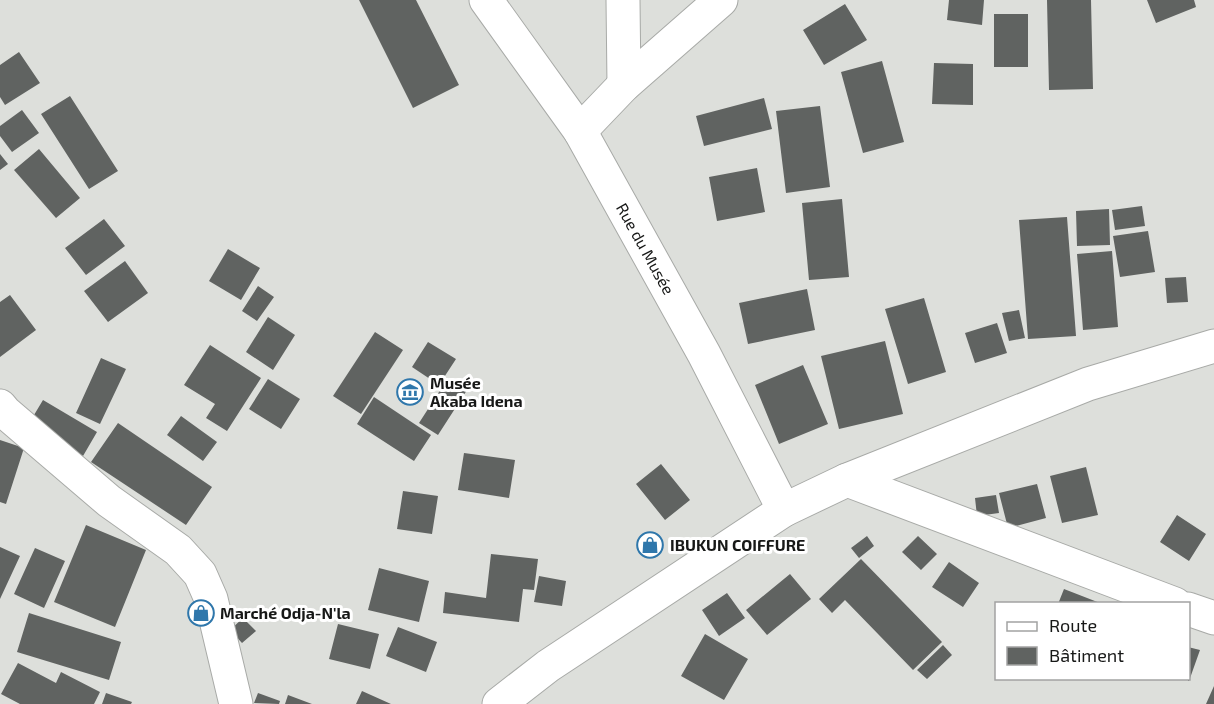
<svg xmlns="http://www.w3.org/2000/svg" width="1214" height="704" font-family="'Exo 2',sans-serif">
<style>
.building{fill:#606361}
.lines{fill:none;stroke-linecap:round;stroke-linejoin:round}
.minor-casing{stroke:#a8aaa7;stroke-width:35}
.primary-casing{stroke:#a8aaa7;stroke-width:35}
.minor{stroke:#fff;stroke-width:33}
.primary{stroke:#fff;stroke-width:33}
.labels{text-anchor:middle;stroke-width:6;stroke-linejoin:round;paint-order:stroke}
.street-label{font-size:16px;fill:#171817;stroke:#fff}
.poi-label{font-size:16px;font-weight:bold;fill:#171817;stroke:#fff;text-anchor:start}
</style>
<rect width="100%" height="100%" fill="#dddfdb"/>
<!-- building -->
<path class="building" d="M359 0H416L459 85 413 108Z
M949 0H984L982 25 947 20Z
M1047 0H1091L1093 89 1049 90Z
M1147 0H1194L1196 7 1156 23Z
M845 4 867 40 824 65 803 30Z
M994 14H1028V67H994Z
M19 52 40 83 5 105 0 97V65Z
M882 61 904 142 863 153 841 72Z
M934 63 973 64V105L932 104Z
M70 96 118 171 89 189 41 114Z
M764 98 772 129 704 146 696 116Z
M820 106 830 187 786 193 776 111Z
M22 110 39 133 12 152 0 136V126Z
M39 149 80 198 56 218 14 170Z
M0 154 8 164 0 170Z
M757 168 765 212 717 221 709 177Z
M842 199 849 277 809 280 802 203Z
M1142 206 1145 226 1115 230 1112 210Z
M1109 209 1110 245 1077 246 1076 211Z
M1067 217 1076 336 1028 339 1019 220Z
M104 219 125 246 86 275 65 248Z
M1148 231 1155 272 1120 277 1113 236Z
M228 249 260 268 241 300 209 281Z
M1112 251 1118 327 1083 330 1077 254Z
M125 261 148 293 108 322 84 291Z
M1186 277 1188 302 1167 303 1165 278Z
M258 286 274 297 257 321 242 311Z
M807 289 815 330 748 344 739 303Z
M10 295 36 330 0 357V302Z
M924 298 946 372 908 384 885 309Z
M1019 310 1025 338 1009 341 1002 313Z
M268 317 295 335 273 370 246 352Z
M997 323 1007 353 975 363 965 333Z
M375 332 403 350 361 414 333 396Z
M885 341 903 414 839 429 821 356Z
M428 342 456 359 439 385 412 367Z
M210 345 261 378 227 431 206 418 215 404 184 385Z
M101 358 126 369 100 424 76 413Z
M803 365 828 424 779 444 755 385Z
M448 378 467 390 438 435 419 423Z
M268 379 300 399 281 429 249 409Z
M374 397 431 435 414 461 357 424Z
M43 400 97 432 83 456 28 425Z
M181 416 217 442 203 461 167 435Z
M118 423 212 487 186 525 91 462Z
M0 440 24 448 6 504 0 502Z
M464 453 515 460 509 498 458 490Z
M661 464 690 500 665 520 636 484Z
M1086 467 1098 515 1062 523 1050 476Z
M1037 484 1046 518 1008 528 999 493Z
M403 491 438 496 432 534 397 529Z
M996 495 999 513 977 516 975 498Z
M1177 515 1206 534 1189 561 1160 542Z
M86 525 146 550 115 627 54 602Z
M867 536 874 546 859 558 851 548Z
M918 536 937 554 921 570 902 552Z
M0 547 20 556 0 599Z
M35 548 65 561 44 608 14 594Z
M491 554 538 559 534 590 523 589 519 622 443 613 445 592 486 598Z
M861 559 942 642 913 670 845 600 832 613 819 599Z
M949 562 979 583 963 607 932 587Z
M379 568 429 581 419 622 368 610Z
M790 574 811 599 767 635 746 610Z
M539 576 566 581 562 606 534 602Z
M1064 589 1100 603V604H1058Z
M727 593 745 618 719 636 702 610Z
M29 613 121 642 109 680 17 652Z
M243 618 256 631 242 643 230 630Z
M338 624 379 634 370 669 329 659Z
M398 627 437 642 426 672 386 656Z
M705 634 748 659 724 700 681 676Z
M943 645 952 655 927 679 917 670Z
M1188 647 1200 650 1189 681H1188Z
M18 663 56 683 61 672 100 692 94 704H20L1 694Z
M1214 686V704H1206Z
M362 691 391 704H356Z
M106 693 132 702 131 704H102Z
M258 693 280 701 279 704 254 703Z
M288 695 312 704H285Z"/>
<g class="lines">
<!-- minor casing -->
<g class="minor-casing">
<g id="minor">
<path id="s1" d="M486 0 580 131 704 354 784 510"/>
<path d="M623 0 624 85"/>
<path d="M580 131 624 85 721 0"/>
<path d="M0 406 5 412 109 501 178 550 200 574 211 599 236 704"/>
<path d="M847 480 1175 604"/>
<path d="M1188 609 1214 618"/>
</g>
</g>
<!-- primary casing -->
<g class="primary-casing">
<path id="primary" d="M499 704 548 666 784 510 847 480 1088 384 1214 346"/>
</g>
<!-- minor -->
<use href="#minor" class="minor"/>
<!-- primary -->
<use href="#primary" class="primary"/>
</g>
<!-- icons -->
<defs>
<g id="museum-ring" transform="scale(1.35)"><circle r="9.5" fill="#fff" stroke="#2f77ab" stroke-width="1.5"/><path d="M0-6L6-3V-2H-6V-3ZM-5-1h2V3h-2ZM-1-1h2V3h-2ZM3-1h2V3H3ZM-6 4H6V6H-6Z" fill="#2f77ab"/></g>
<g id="shop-ring" transform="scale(1.35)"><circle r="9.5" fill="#fff" stroke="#2f77ab" stroke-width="1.5"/><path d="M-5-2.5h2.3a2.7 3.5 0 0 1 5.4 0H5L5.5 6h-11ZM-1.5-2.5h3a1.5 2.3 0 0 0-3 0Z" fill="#2f77ab"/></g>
</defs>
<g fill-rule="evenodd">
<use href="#museum-ring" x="410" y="392"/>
<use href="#shop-ring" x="650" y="545"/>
<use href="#shop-ring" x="201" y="613"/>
</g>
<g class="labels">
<!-- street labels -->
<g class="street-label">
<text dy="6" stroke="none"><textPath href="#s1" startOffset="296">Rue du Musée</textPath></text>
</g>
<!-- poi labels -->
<g class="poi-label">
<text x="430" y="389">Musée<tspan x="430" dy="18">Akaba Idena</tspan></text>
<text x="670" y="551">IBUKUN COIFFURE</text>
<text x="220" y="619">Marché Odja-N'la</text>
</g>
</g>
<!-- legend -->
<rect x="995" y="602" width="195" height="78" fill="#ffffff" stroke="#a2a3a2" stroke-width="1.5"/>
<rect x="1007" y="622" width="30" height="9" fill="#ffffff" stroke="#a2a3a2" stroke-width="1.5"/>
<text x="1049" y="632" font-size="18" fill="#171817">Route</text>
<rect x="1007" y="647" width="30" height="18" fill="#606361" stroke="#a2a3a2" stroke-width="1.5"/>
<text x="1049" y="662" font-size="18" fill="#171817">Bâtiment</text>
</svg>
